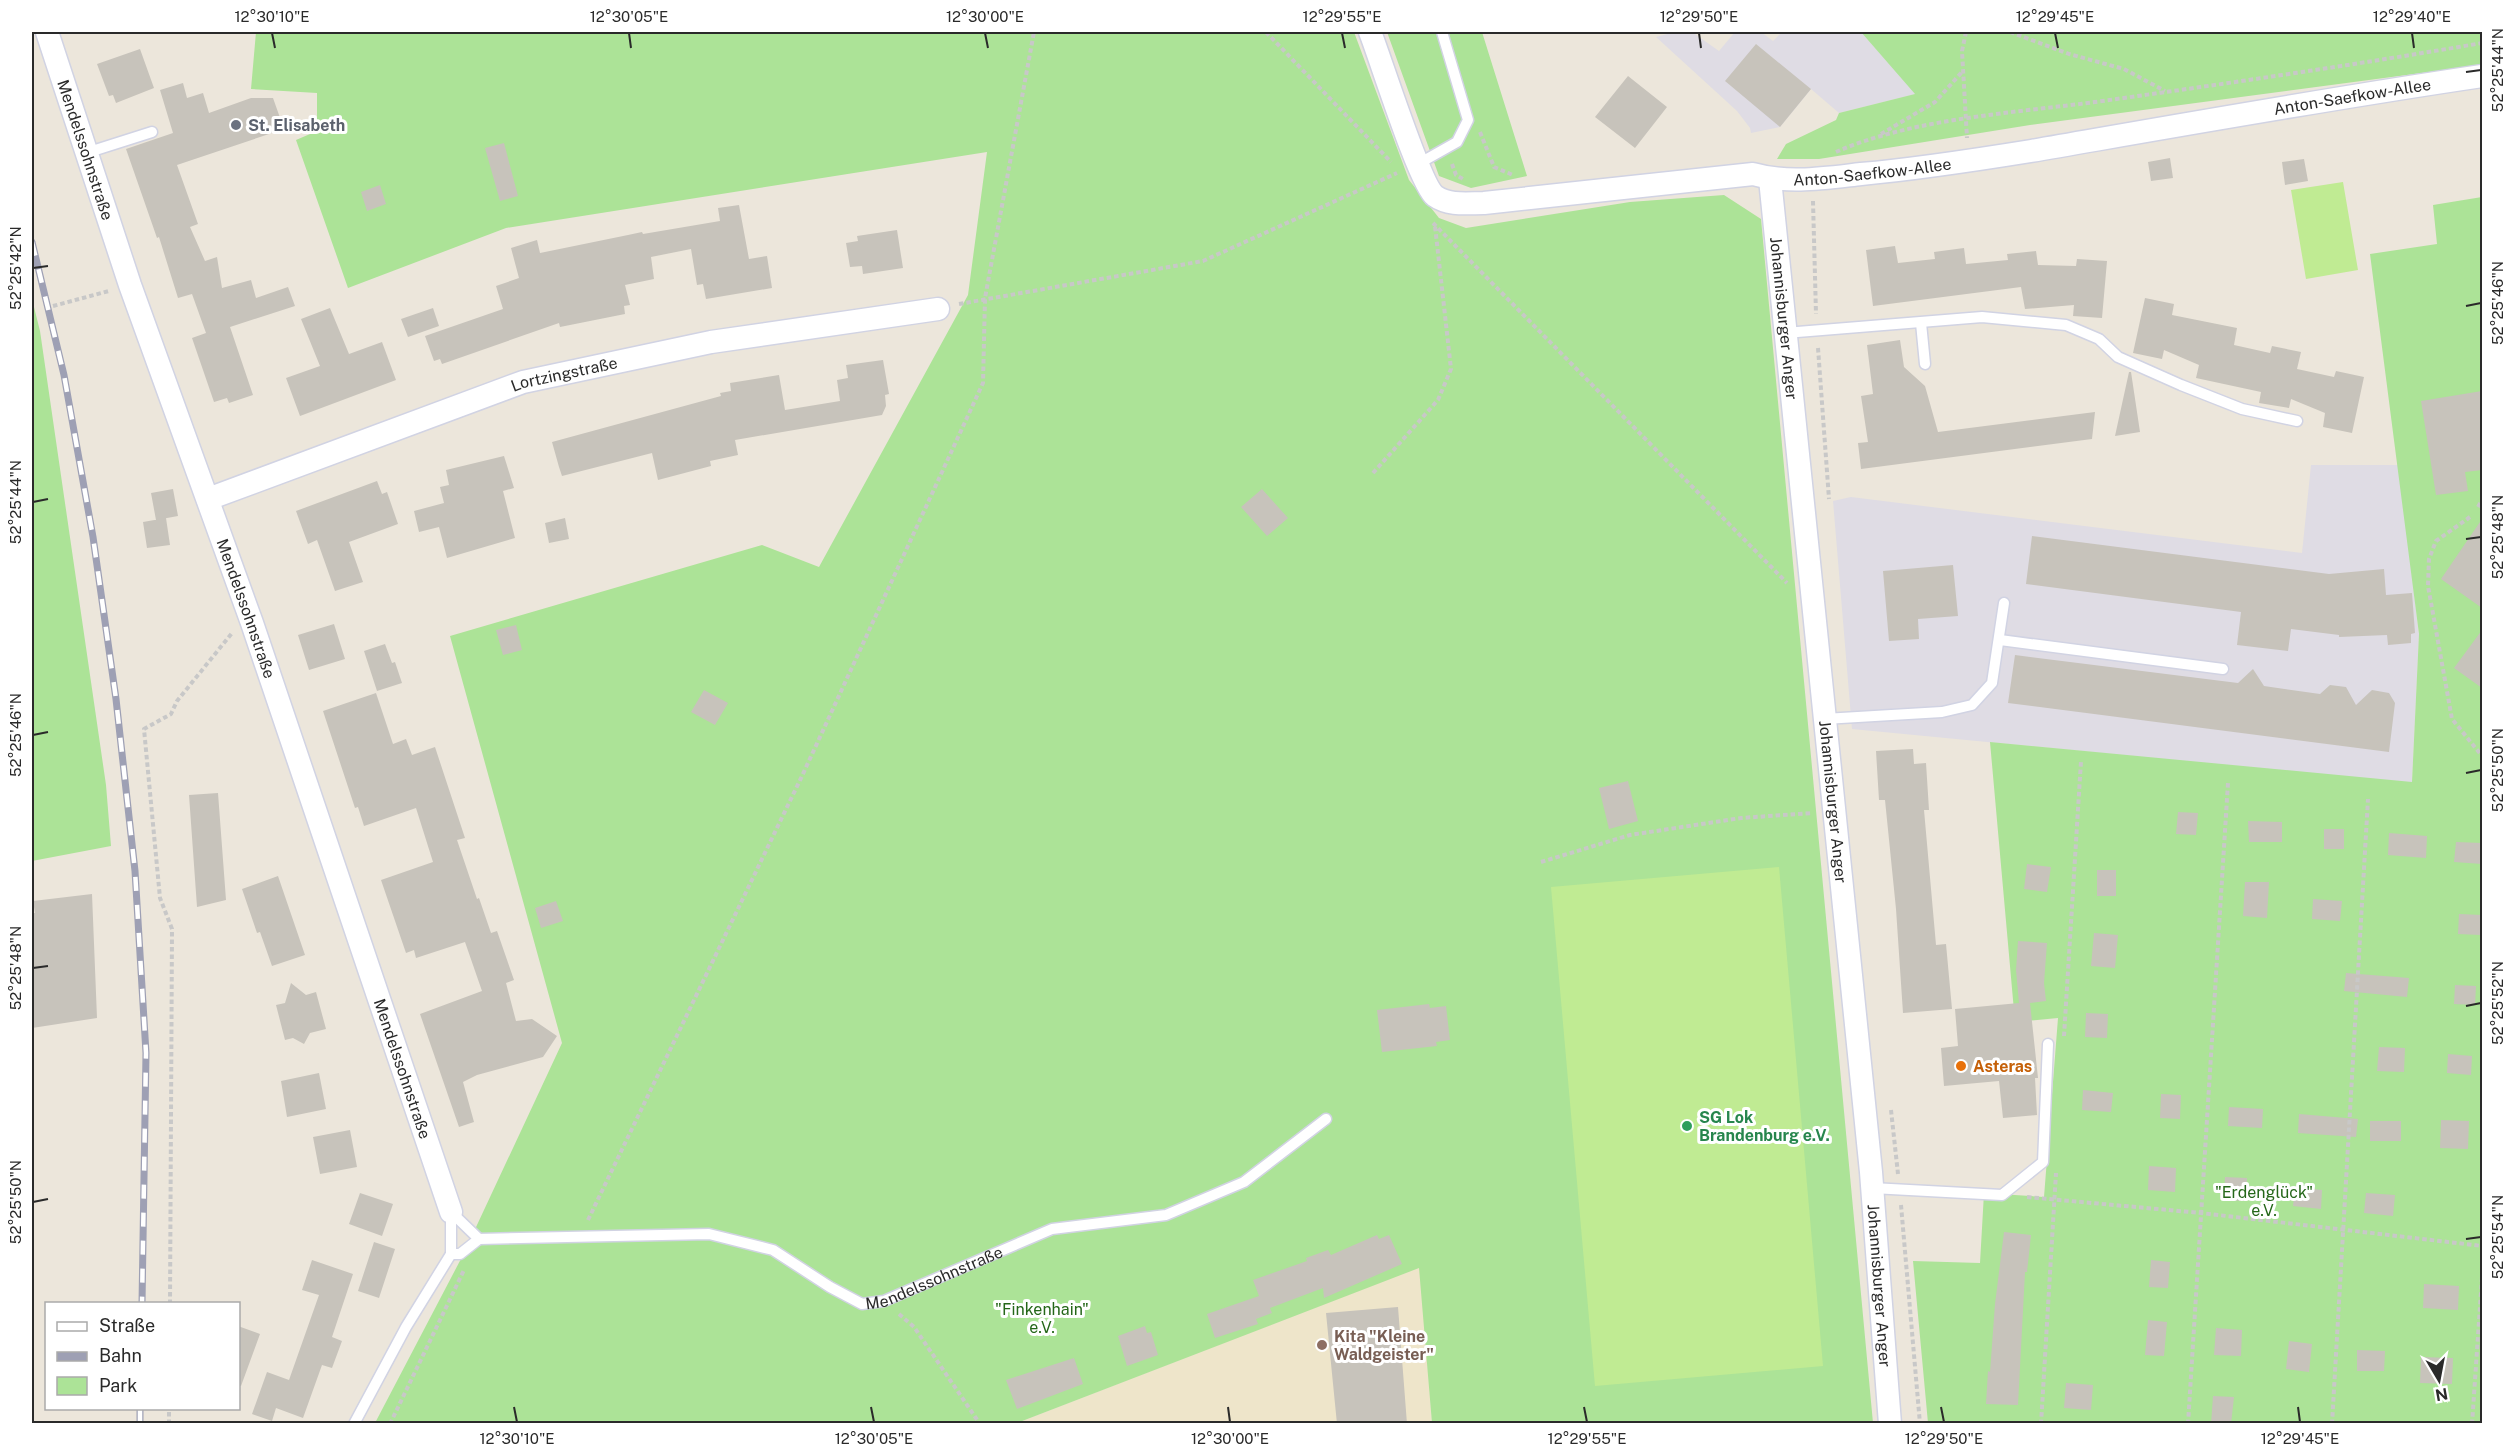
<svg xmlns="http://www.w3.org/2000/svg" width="2514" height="1455" font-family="'Public Sans',sans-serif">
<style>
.industrial{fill:#dfdce4}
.education{fill:#eee5ca}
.green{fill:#ace397}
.pitch{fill:#c0eb93}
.building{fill:#c7c3bb}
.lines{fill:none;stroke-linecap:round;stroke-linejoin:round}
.service-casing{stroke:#d1d3e3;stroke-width:13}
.minor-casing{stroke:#d1d3e3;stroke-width:25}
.path{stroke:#c8c8c8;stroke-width:4;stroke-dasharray:4.5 3;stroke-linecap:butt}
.service{stroke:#fff;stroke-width:10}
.minor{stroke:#fff;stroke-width:22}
.rail-casing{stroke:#9ea0b4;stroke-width:7}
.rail{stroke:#fff;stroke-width:4.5;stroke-dasharray:14;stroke-linecap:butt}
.ticks{fill:none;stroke:#2a2a2a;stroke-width:2}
.worship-dot{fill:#6b7280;stroke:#fff;stroke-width:2}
.food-dot{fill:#e8710a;stroke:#fff;stroke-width:2}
.leisure-dot{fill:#2e9e5b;stroke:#fff;stroke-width:2}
.education-dot{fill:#8d6e63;stroke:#fff;stroke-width:2}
.labels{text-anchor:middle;stroke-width:6;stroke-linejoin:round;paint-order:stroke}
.street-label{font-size:16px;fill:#2a2a2a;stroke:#fff}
.worship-label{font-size:16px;font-weight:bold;fill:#5b616d;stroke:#fff;text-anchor:start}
.food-label{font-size:16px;font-weight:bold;fill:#c56008;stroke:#fff;text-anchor:start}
.leisure-label{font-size:16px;font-weight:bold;fill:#27864d;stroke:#fff;text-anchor:start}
.park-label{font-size:16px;fill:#256719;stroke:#fff}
.education-label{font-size:16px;font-weight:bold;fill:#785e54;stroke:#fff;text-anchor:start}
.neatline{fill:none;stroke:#2a2a2a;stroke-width:2}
.ticks-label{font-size:15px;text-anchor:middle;fill:#2a2a2a}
</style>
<rect width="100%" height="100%" fill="#ece6db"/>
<!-- industrial -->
<path class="industrial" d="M1675 32H1692L1719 51 1735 32H1761L1773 41 1782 32H1861L1916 94 1839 113 1811 89 1780 127 1751 133 1750 128 1737 111 1656 37Z
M2311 465H2399L2419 635 2412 783 1852 729 1833 501 1851 497 2302 553Z"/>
<!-- education -->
<path class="education" d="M1420 1267 1432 1423H1017Z"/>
<!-- green -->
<path class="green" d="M256 32H1354L1409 180 1439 218 1466 228 1630 202 1724 195 1761 219 1873 1423H1432L1419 1268 1017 1423H375L463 1255 562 1043 450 636 762 545 819 567 968 295 987 152 506 228 348 288 296 140 317 131V93L251 89Z
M1387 32H1482L1527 176 1471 188 1439 176Z
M1861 32H2482V65L2030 125 1819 159H1777L1786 144 1836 120 1839 113 1915 94Z
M2482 197V1423H1928L1913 1261 1980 1263 1984 1193 2044 1197 2058 1018 2015 1022 1990 742 2412 782 2419 634 2370 254 2437 244 2433 205Z
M32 299 40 331 106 785 111 846 32 861Z"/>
<!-- pitch -->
<path class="pitch" d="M2343 182 2358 270 2306 279 2291 190Z
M1779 867 1823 1366 1595 1386 1551 887Z"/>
<!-- building -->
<path class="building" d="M1756 44 1811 89 1780 127 1725 81Z
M140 49 154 88 116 103 113 95 109 96 97 64Z
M1628 76 1667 107 1635 148 1595 117Z
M183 83 187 98 203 93 209 113 251 98H273L284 129 177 165 198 224 190 227 205 261 217 257 222 288 251 280 256 298 288 287 295 306 230 327 253 395 229 403 227 398 214 402 192 338 206 333 192 294 178 298 159 237 157 238 126 149 173 133 160 90Z
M504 143 518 196 500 201 485 148Z
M2170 158 2173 178 2151 181 2148 162Z
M2304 159 2308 181 2285 185 2282 162Z
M380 185 386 204 367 211 361 192Z
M739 205 749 259 767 256 772 288 706 299 703 284 697 285 691 249 651 257 654 279 625 285 630 305 624 306 625 314 560 327 559 323 442 364 440 359 434 361 425 336 503 309 496 286 519 278 511 248 537 240 540 253 628 235 642 232 643 234 720 221 718 208Z
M897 230 903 268 863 274 862 266 850 267 846 243 858 241 857 236Z
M1895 246 1898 263 1935 259 1934 252 1964 248 1966 264 2008 260 2007 254 2036 251 2038 265 2076 266 2077 259 2107 261 2102 318 2073 316 2074 305 2025 309 2021 287 1873 306 1866 250Z
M2145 298 2174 304 2172 315 2237 328 2234 345 2270 353 2272 346 2301 352 2297 369 2334 377 2336 371 2364 377 2352 433 2323 427 2325 413 2291 399 2289 408 2259 403 2261 392 2196 378 2199 365 2164 350 2162 359 2133 353Z
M330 308 349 354 382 342 396 380 300 416 286 378 320 366 301 319Z
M433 308 439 326 408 337 401 319Z
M1900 340 1904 367 1925 386 1938 432 2095 412 2092 439 1861 469 1858 443 1868 442 1861 396 1873 394 1867 345Z
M883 360 889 394 885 395 886 406 882 415 735 440 738 455 710 461 711 466 658 480 652 453 562 476 559 467 552 442 721 396 720 393 731 391 730 383 779 375 785 410 840 401 837 380 848 378 846 365Z
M2129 372H2131L2140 432 2115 436Z
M2482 391V470L2465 472 2468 491 2436 495 2421 401Z
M504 456 514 488 503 491 515 538 447 558 439 527 419 532 414 511 444 503 440 487 449 485 446 470Z
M377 481 382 494 387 492 398 524 349 542 363 582 335 591 317 540 308 544 296 511Z
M173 489 178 516 156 520 151 493Z
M1262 489 1288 518 1267 536 1241 507Z
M166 518 170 545 147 548 143 522Z
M565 518 569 539 549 543 545 523Z
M2482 519V608L2441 579Z
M2032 536 2329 574 2384 569 2386 595 2412 593 2415 633 2411 634V643L2388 645 2387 635 2339 637V635L2291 629 2288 651 2237 645 2241 612 2026 584Z
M1953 565 1958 616 1918 619 1919 639 1889 641 1883 571Z
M334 624 345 659 309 670 298 635Z
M516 625 522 650 503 655 496 630Z
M2482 630V688L2454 668Z
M385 644 392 663 395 662 402 683 377 691 364 651Z
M2015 655 2238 683 2253 669 2264 686 2320 694 2330 685 2346 687 2356 705 2372 690 2389 693 2395 703 2389 752 2008 703Z
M704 690 728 703 715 725 691 712Z
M376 693 393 744 406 739 412 755 435 747 465 838 457 840 477 899 479 898 491 933 497 931 514 980 506 983 516 1021 532 1019 557 1036 543 1057 477 1075 463 1082 474 1122 459 1127 420 1014 482 991 465 942 416 958 414 950 406 953 381 880 433 862 416 808 364 826 358 807 355 808 323 711Z
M1913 749 1914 764 1926 763 1929 810H1924L1936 945 1946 944 1952 1009 1903 1013 1896 909 1885 800H1879L1876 751Z
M1628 781 1638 821 1609 829 1599 788Z
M218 793 226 900 197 907 189 795Z
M2178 812 2198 813 2196 835 2176 834Z
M2248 821 2282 822V842H2249Z
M2324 829H2344V849H2324Z
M2389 833 2427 836 2426 858 2388 855Z
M2456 842 2482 843V864L2454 862Z
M2027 864 2051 867 2047 892 2024 889Z
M2097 870H2116V896H2097Z
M278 876 305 955 272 966 260 932 257 933 242 889Z
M2245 882H2269L2267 918 2243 916Z
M92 894 97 1018 32 1028V913H35L33 901Z
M2313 899 2342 901 2340 921 2312 919Z
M556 901 563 921 541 928 535 908Z
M2459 914 2482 915 2481 935 2458 934Z
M2094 933 2118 935 2115 968 2091 966Z
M2018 941 2047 943 2044 983 2046 1001 2030 1003 2038 1078H2035L2037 1115 2003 1118 1999 1081 1944 1086 1941 1048 1958 1046 1955 1009 2019 1003 2016 970Z
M2346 973 2409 978 2407 997 2344 991Z
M291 983 306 995 316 992 326 1029 310 1033 304 1044 293 1038 285 1040 276 1005 285 1003Z
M2455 985 2476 986 2475 1005 2454 1004Z
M1429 1004 1430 1008 1446 1006 1450 1040 1436 1042 1437 1046 1382 1052 1377 1010Z
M2086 1013 2108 1014 2107 1038 2085 1037Z
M2379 1047 2405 1048 2404 1072 2377 1071Z
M2448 1054 2472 1056 2471 1075 2447 1073Z
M319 1073 326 1109 287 1117 281 1081Z
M2083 1090 2113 1093 2111 1112 2082 1110Z
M2161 1094 2181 1095 2180 1119 2160 1118Z
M2229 1107 2263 1109 2262 1128 2228 1126Z
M2299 1114 2358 1119 2356 1137 2298 1133Z
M2441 1120 2469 1121 2468 1149 2440 1148Z
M2370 1121H2401V1141H2370Z
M350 1130 357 1167 320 1174 313 1137Z
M2149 1166 2176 1168 2175 1192 2148 1190Z
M2225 1177 2247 1178 2246 1201 2224 1200Z
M2295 1187 2322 1190 2321 1209 2293 1206Z
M360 1193 393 1204 382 1236 349 1224Z
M2366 1193 2395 1195 2393 1216 2364 1213Z
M2004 1232 2031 1235 2027 1272H2025L2018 1405 1986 1404 1988 1371 1990 1372 1995 1304Z
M1377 1235 1379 1239 1389 1235 1402 1264 1324 1298 1323 1288 1270 1308 1272 1313 1256 1319 1258 1324 1215 1338 1207 1314 1259 1296 1253 1280 1307 1261 1306 1258 1328 1250 1331 1255Z
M374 1242 395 1249 379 1298 358 1291Z
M312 1260 353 1274 332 1337 342 1341 332 1368 322 1365 303 1418 276 1408 272 1421 252 1414 267 1372 289 1380 319 1295 302 1290Z
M2151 1260 2170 1262 2168 1288 2149 1287Z
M2424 1284 2459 1286 2458 1310 2423 1308Z
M1398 1307 1407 1424H1337L1326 1313Z
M2148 1320 2167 1322 2164 1356 2145 1355Z
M238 1326 260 1334 241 1386 238 1385Z
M1145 1326 1147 1333 1151 1332 1158 1355 1127 1366 1118 1336Z
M2216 1328 2242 1330 2241 1356 2214 1355Z
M2289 1341 2312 1344 2309 1372 2286 1369Z
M2357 1350 2385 1351 2384 1371H2357Z
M2421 1357 2453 1358 2452 1384 2420 1383Z
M1074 1358 1083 1384 1017 1409 1006 1380Z
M2066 1383 2093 1385 2091 1410 2064 1408Z
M2213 1396 2234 1397 2231 1424H2211Z"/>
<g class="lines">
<!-- service casing -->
<g class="service-casing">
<g id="service">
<path d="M86 153 152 132"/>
<path d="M1418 164 1457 142 1468 120 1442 32"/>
<path d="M1921 323 1925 364"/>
<path d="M1785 333 1982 317 2066 325 2099 339 2118 357 2181 385 2242 409 2297 421"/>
<path d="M2000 640 2223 669"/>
<path d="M1824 719 1942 712 1972 705 1992 683 2004 603"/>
<path d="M1872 1188 2002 1195 2043 1162 2048 1044"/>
<path id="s1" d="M451 1212 479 1239 709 1234 773 1250 830 1287 862 1304 884 1301 1052 1229 1166 1215 1244 1182 1326 1119"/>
<path d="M451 1254H460L479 1239"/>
<path d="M354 1424 406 1327 451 1254V1212"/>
</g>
</g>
<!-- minor casing -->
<g class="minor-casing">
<g id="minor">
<path id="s2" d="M47 32 130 285 252 623 451 1212"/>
<path id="s3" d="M1370 32C1380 57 1420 185 1435 196 1449 206 1468 203 1484 203L1753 174C1788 184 1825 178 1861 174 1918 169 1975 160 2031 151 2181 125 2332 98 2482 76"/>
<path id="s4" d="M1770 179 1871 1172 1890 1424"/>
<path id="s5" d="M208 499 523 382 711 342 938 309"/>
</g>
</g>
<!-- path -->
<path class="path" d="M1266 32 1391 162
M1966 32 1962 51 1967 138
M2010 32 2069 54 2124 69 2165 91
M1480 132 1494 167 1513 175
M1881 134 1935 102 1962 72
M1836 152C1910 119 2013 113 2095 102 2224 84 2354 65 2482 43
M1452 164 1456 175 1463 179
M1813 201 1816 314
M1433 223 1787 583
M959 304 1203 261 1397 173
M53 306 109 291
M1818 348 1829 499
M1373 473 1438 400 1451 369 1435 226
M2478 507 2482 500
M2470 517 2436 541 2429 559 2428 586 2452 719 2482 756
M1541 862 1630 835 1741 818 1813 813
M2064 1036 2081 761
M1891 1110 1898 1174
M2027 1197 2201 1213 2482 1246
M1901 1205 1920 1424
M588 1220 802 776 983 383 985 298 1034 32
M170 1304 172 929 160 898 144 729 171 714 177 701 232 633
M899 1314 914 1327 980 1424
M169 1424V1408
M390 1424 464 1270
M2041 1424 2056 1173
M2188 1424 2228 783
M2332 1424 2368 799
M2472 1424 2482 1277"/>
<!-- service -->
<use href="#service" class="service"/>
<!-- minor -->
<use href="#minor" class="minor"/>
<!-- rail casing -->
<g class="rail-casing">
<path id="rail" d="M32 242 64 375 93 537 116 699 135 871 146 1053 142 1304
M140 1424V1408"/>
</g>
<!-- rail -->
<use href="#rail" class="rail"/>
</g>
<!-- ticks -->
<path class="ticks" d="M272 33 275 48M629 33 631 48M985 33 988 48M1342 33 1345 48M1699 33 1701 48M2055 33 2058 48M2412 33 2414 48M2466 72 2481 70M33 268 48 266M2466 306 2481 303M33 502 48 499M2466 539 2481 537M33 735 48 732M2466 773 2481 770M33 968 48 966M2466 1006 2481 1003M33 1202 48 1199M2466 1239 2481 1237M514 1407 517 1422M871 1407 874 1422M1228 1407 1230 1422M1584 1407 1587 1422M1941 1407 1944 1422M2298 1407 2300 1422"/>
<!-- markers -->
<circle class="worship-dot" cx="236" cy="125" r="6"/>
<circle class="food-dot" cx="1961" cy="1066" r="6"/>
<circle class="leisure-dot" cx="1687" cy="1126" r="6"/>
<circle class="education-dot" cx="1322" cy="1345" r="6"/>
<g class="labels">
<!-- street labels -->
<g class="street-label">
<text dy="6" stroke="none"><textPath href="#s3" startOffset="1104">Anton-Saefkow-Allee</textPath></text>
<text dy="6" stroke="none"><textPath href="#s2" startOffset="124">Mendelssohnstraße</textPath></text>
<text dy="6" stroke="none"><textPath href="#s3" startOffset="618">Anton-Saefkow-Allee</textPath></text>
<text dy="6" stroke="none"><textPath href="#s4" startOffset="140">Johannisburger Anger</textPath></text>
<text dy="6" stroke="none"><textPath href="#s5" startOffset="378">Lortzingstraße</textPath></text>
<text dy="6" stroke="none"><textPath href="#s2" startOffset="610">Mendelssohnstraße</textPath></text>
<text dy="6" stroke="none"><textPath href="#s4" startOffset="626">Johannisburger Anger</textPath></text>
<text dy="6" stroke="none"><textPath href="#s2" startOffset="1096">Mendelssohnstraße</textPath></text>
<text dy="6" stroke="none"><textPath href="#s1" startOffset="516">Mendelssohnstraße</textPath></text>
<text dy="6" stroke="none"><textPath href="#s4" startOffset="1112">Johannisburger Anger</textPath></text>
</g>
<!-- worship labels -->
<g class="worship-label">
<text x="248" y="131">St. Elisabeth</text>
</g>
<!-- food labels -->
<g class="food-label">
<text x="1973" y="1072">Asteras</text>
</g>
<!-- leisure labels -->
<g class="leisure-label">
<text x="1699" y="1123">SG Lok<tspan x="1699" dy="18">Brandenburg e.V.</tspan></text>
</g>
<!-- park labels -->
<g class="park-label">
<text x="2264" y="1198">"Erdenglück"<tspan x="2264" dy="18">e.V.</tspan></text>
<text x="1042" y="1315">"Finkenhain"<tspan x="1042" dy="18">e.V.</tspan></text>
</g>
<!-- education labels -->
<g class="education-label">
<text x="1334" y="1342">Kita "Kleine<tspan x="1334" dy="18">Waldgeister"</tspan></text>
</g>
</g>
<!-- border -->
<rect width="2514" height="1455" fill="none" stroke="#ffffff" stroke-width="66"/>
<!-- legend -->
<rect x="45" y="1302" width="195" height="108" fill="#ffffff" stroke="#aaaaaa" stroke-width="1.5"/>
<rect x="57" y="1322" width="30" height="9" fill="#ffffff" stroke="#aaaaaa" stroke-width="1.5"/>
<text x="99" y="1332" font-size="18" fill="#2a2a2a">Straße</text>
<rect x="57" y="1352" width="30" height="9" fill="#9ea0b4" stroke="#aaaaaa" stroke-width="1.5"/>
<text x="99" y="1362" font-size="18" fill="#2a2a2a">Bahn</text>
<rect x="57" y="1377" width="30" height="18" fill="#ace397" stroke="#aaaaaa" stroke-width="1.5"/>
<text x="99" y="1392" font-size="18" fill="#2a2a2a">Park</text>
<!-- north arrow -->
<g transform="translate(2439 1380) rotate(170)" stroke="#ffffff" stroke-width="4.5" paint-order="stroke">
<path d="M0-4.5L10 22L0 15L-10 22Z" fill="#2a2a2a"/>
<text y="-9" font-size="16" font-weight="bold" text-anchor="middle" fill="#2a2a2a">N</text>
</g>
<rect x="33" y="33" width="2448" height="1389" class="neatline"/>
<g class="ticks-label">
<text x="272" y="22">12°30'10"E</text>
<text x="629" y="22">12°30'05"E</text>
<text x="985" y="22">12°30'00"E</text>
<text x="1342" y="22">12°29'55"E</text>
<text x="1699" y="22">12°29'50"E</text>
<text x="2055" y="22">12°29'45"E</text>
<text x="2412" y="22">12°29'40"E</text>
<text transform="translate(2498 70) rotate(-90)" y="5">52°25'44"N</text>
<text transform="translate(16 268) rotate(-90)" y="5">52°25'42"N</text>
<text transform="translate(2498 303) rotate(-90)" y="5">52°25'46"N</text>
<text transform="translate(16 502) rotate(-90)" y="5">52°25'44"N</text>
<text transform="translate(2498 537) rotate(-90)" y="5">52°25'48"N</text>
<text transform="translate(16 735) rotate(-90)" y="5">52°25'46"N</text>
<text transform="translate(2498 770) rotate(-90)" y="5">52°25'50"N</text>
<text transform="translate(16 968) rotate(-90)" y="5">52°25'48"N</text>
<text transform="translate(2498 1003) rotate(-90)" y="5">52°25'52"N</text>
<text transform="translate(16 1202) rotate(-90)" y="5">52°25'50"N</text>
<text transform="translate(2498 1237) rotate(-90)" y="5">52°25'54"N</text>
<text x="517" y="1444">12°30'10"E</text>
<text x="874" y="1444">12°30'05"E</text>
<text x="1230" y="1444">12°30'00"E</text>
<text x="1587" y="1444">12°29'55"E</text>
<text x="1944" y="1444">12°29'50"E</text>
<text x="2300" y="1444">12°29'45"E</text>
</g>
</svg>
